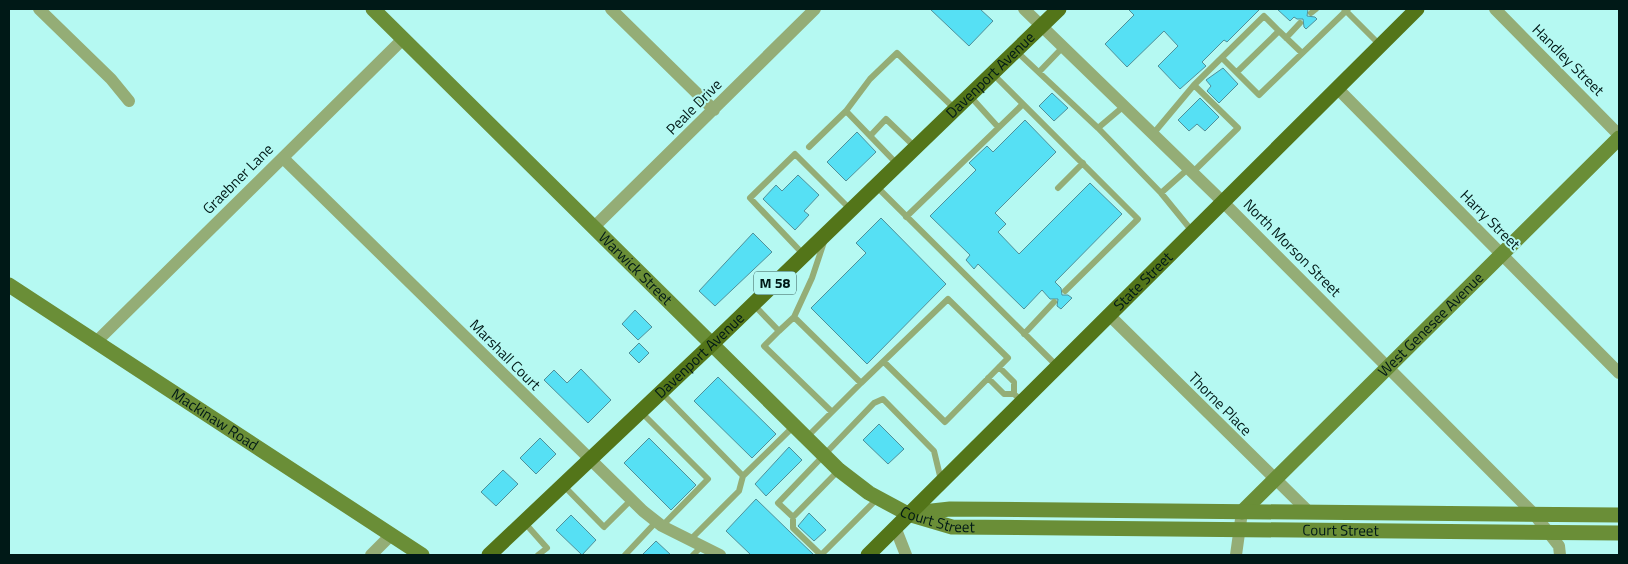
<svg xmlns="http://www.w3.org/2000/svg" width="1628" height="564" font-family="'Titillium Web',sans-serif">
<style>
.building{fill:#56e0f4;stroke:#4f909a}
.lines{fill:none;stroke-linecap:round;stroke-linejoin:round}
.lane{stroke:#94ad76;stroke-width:6}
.street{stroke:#94ad76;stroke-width:12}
.secondary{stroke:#6a8e37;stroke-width:15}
.primary{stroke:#537519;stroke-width:15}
.labels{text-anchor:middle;stroke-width:4;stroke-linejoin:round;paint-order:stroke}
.shield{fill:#b5f9f2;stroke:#365c59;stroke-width:1}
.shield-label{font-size:14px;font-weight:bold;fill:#001917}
.street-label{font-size:15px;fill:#001917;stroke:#b5f9f2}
</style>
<rect width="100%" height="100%" fill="#b5f9f2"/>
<!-- building -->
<path class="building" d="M930 9H980L993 21 969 46Z
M1128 9H1260L1227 42 1224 40 1202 62 1206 66 1180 89 1158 66 1178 46 1164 31 1127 67 1105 44 1134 15Z
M1277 9H1308L1307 16 1315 17 1317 19 1306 29 1304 27 1303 19H1297L1294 17 1290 21Z
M1223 68 1238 84 1219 103 1207 91 1211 86 1206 80Z
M1052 93 1068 108 1054 121 1039 106Z
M1200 98 1219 117 1205 131 1197 124 1189 131 1178 120Z
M1025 120 1056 152 995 213 1006 224 998 232 1019 254 1090 183 1122 214 1055 282 1061 288 1062 295H1068L1072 298 1061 309 1057 306 1058 299H1050L1042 290 1024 309 978 264 974 269 966 260 970 255 930 216 976 170 969 163 987 146 993 152Z
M857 132 876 152 846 181 827 162Z
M798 175 819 195 804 211 809 215 795 230 763 199 776 185 782 191Z
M881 218 946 284 867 364 811 308 866 253 856 243Z
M753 233 772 252 715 306 699 291Z
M635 310 652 327 638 340 622 324Z
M639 343 649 353 639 363 629 353Z
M581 369 611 400 588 423 544 380 554 370 567 383Z
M718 377 776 434 752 458 694 401Z
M879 424 904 449 888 464 863 440Z
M540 438 556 454 536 474 520 458Z
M649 438 696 485 671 510 624 463Z
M789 447 802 460 766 496 755 484Z
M503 470 518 484 496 506 481 492Z
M756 499 790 532 814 555H751L726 531Z
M809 513 826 530 814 541 798 526Z
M571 515 596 540 582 555 556 530Z
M656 541 671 555H642Z"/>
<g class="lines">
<!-- lane -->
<path class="lane" d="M1344 9 1380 45
M1311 13 1316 9
M1286 38 1300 23
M1016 51 1098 128 1124 106
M1222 58 1259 95 1348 9
M1039 72 1063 47
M1237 72 1279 31 1302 53
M993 74 1138 219 1065 291
M1194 85 1264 16 1279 31
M970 96 998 127
M846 111 870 79 897 53 955 109
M1098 128 1161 193 1192 231
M1153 134 1194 85 1238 128 1193 172
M870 136 886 119 915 147
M809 147 846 111 898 165
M876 186 1057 366
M1058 188 1083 163
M1161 193 1189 168
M906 217 1022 105
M804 255 750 198 795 154 851 210
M754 305 779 331 764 346 832 412 807 437
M794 317 812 278 824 242
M779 331 794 317 861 383 832 412
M1024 334 1054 302
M999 367 1014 382V394
M988 378 1004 394H1014L1022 401
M861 383 948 299 1008 358 945 422 884 362
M662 393 743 476 793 427
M641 412 708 479 662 526
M839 470 793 517 778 503 874 403 883 399 934 451 941 480
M563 485 604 527 631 500
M793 517V528L821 555
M524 522 547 548 538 555
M689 541 739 491 743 476
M625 555 656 522
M693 555 702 546
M821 555 878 498"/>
<!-- street -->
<path class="street" d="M39 9 111 79 129 101
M611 9 714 110
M1024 9 1223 202 1534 514 1559 546 1560 555
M1495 9 1619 135
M1338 89 1619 373
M283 158 643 511 662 526 720 555
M594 227 815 9
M1109 315 1310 513
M96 342 403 39
M895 527 906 555
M371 555 391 535
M1236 555 1242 512"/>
<!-- secondary -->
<g class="secondary">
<path id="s1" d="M373 9 839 470 869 493 908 514 952 527 1619 533"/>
<path id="s2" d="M9 285 422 555"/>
<path id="s3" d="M1242 512 1619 138"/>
<path d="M914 513 950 509 1619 515"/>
</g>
<!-- primary -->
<g class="primary">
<path id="s4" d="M489 555 712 344 1059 9"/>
<path id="s5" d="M868 555 1417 9"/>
</g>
</g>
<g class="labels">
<!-- shield labels -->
<rect class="shield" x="754" y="271.5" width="42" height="23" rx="4"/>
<g class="shield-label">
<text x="775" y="288">M 58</text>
</g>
<!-- street labels -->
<g class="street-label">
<text transform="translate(1568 60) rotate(45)" y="5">Handley Street</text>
<text dy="5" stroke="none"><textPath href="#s4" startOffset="694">Davenport Avenue</textPath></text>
<text transform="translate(694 107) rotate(-45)" y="5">Peale Drive</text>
<text transform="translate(238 179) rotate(-45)" y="5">Graebner Lane</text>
<text transform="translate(1490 220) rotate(45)" y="5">Harry Street</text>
<text transform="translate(1292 248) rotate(45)" y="5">North Morson Street</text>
<text dy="5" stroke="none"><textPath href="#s1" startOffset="369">Warwick Street</textPath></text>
<text dy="5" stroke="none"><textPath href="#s5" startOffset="388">State Street</textPath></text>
<text dy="5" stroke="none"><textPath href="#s3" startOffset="266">West Genesee Avenue</textPath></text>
<text transform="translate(505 355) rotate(45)" y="5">Marshall Court</text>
<text dy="5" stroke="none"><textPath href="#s4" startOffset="290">Davenport Avenue</textPath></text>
<text transform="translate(1220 404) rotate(45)" y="5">Thorne Place</text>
<text dy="5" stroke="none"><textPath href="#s2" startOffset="246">Mackinaw Road</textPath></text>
<text dy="5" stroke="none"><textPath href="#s1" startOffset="768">Court Street</textPath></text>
<text dy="5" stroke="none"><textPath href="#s1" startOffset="1172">Court Street</textPath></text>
</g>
</g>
<!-- border -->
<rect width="1628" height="564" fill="none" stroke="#001917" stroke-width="20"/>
</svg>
